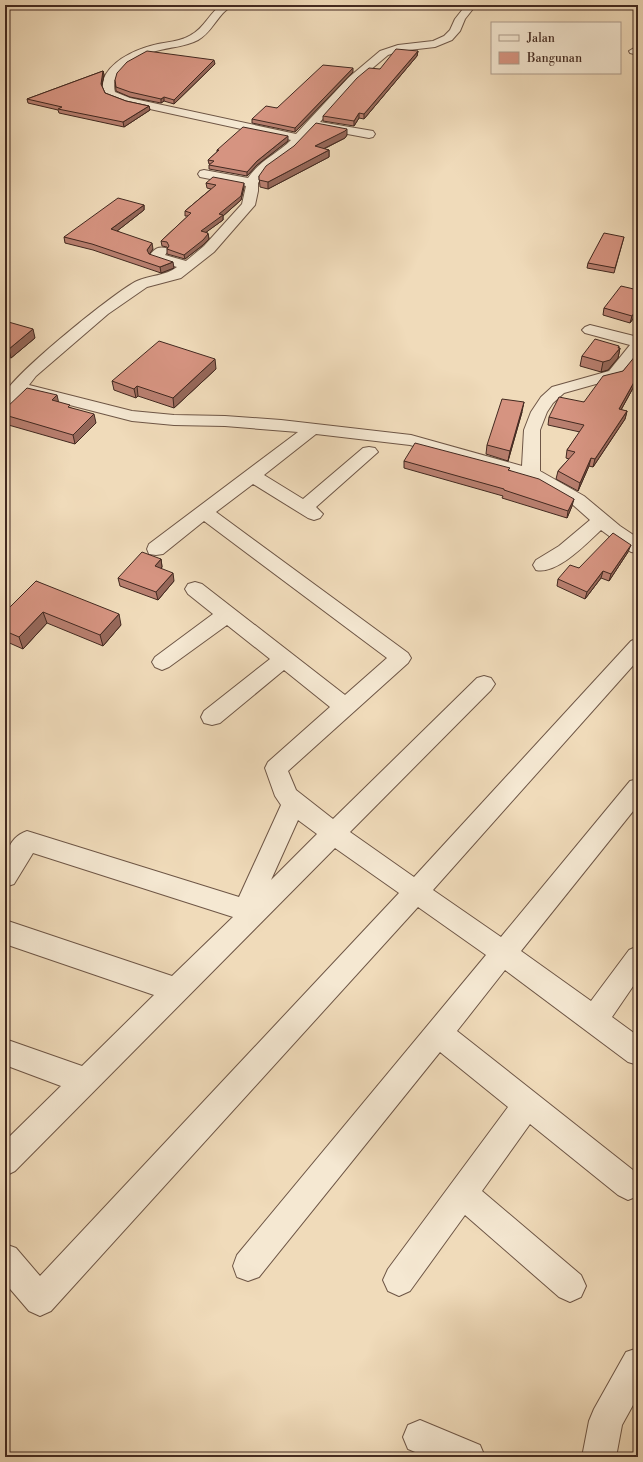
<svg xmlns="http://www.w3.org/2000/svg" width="643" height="1462" font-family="'Libre Bodoni',serif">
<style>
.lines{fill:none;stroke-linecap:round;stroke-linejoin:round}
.minor-casing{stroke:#6e5646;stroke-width:2}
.minor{fill:#f5e8d2;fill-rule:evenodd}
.wall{fill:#b87f6f;stroke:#422920}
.shaded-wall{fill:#96685a;stroke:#422920}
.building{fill:#d69481;stroke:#422920}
</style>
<rect width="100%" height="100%" fill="#f0dbba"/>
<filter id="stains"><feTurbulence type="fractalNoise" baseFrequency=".005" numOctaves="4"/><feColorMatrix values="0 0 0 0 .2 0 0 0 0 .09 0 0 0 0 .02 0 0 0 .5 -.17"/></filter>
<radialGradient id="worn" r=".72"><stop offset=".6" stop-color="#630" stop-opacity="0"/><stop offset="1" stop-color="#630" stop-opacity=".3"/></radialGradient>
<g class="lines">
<!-- minor casing -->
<g class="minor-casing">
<path id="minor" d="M221 5H232C229 8 226 10 223 13 214 23 209 34 198 40 185 47 170 47 156 51 137 56 109 70 115 92L130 98 296 134 348 78 380 51 398 45 433 41 444 36 450 30 455 19 466 5H476L465 19 460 31 452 40 435 47 400 51 388 55 356 82 320 122 373 131 375 134 373 137 369 138 315 128 293 152 265 172 258 183V191L255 205 214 252 181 278 147 287 108 314 36 376 29 385 132 411 174 415 225 416 281 420 411 435 522 466 524 430 531 412 541 397 552 387 609 371 630 345 585 333 582 330 585 327 590 325 638 337V355L621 377 564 393 553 403 547 412 540 430V471L584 496 620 526 638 538V553L631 552 601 530C587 543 557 575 536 570L533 565 536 560 559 546 590 520 572 504 525 478 410 445 316 434 264 475 303 499 363 448 369 447 375 448 378 452 316 507 323 514 320 518 314 520 308 518 253 484 216 512 408 653 411 658 408 663 288 771 296 790 333 819 477 678 484 676 491 678 495 684 491 690 350 832 414 877 631 641 638 638V660L433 890 501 937 630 781 638 779V805L521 951 591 1001 629 950 638 946V979L612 1017 638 1036V1065L628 1062 505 970 457 1031 638 1174V1196L628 1200 618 1195 530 1124 482 1191 581 1275 586 1286 581 1297 570 1302 559 1297 465 1215 410 1291 399 1296 388 1291 383 1280 388 1269 508 1107 440 1052 259 1277 248 1281 237 1277 233 1266 237 1255 486 955 418 907 51 1311 40 1316 29 1311 5 1283V1244L16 1248 40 1276 399 893 335 848 15 1171 5 1176V1141L61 1086 5 1065V1039L82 1066 154 995 5 944V920L172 976 233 917 33 853 14 884 5 887C5 865 3 839 27 831L239 897 281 805 275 796 265 768 268 762 330 707 284 670 220 723 212 725 204 723 201 717 204 711 270 659 227 625 169 667 162 670 155 667 152 662 155 657 213 614 188 594 185 589 188 584 195 582 202 584 345 695 387 658 204 521 163 554 156 555 149 554 147 549 149 544 298 432 225 426 174 425 132 421 23 393 11 408 5 409C5 405 4 398 5 394 11 376 117 290 137 281 151 275 165 276 177 267L151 259 149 256C154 249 158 246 166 248L168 251 165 255 186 261 204 246 242 204 246 186 200 177 198 174 200 171 204 170 248 178C261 159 276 155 291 140L127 104 106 96C101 89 102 81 106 74 117 57 140 48 158 44 169 42 181 41 191 35 204 28 209 14 221 5ZM298 820 317 834 271 880Z
M634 48 638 49V55L630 53 629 51Z
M638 1348V1396L622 1425 616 1457H582L589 1421 594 1409 626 1352Z
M420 1420 480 1445 485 1457H427L408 1449 403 1437 408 1425Z"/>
</g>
<!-- minor -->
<use href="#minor" class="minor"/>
</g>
<!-- wall -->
<path class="wall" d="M418 51 417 56 364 119 359 118 354 126 323 121V116L380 69Z
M215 64 174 104 164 101 161 103 130 97 116 91 115 80Z
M103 71 104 75 102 86 105 93 126 101 149 106 150 110 124 127 59 113 58 110 28 103 27 99Z
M353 72 295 132 252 123V119L277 108Z
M347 135 345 138 324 149 329 150V157L268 189 260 187 259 176Z
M288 141 257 165 247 176 209 169V165L210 164H209L208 160 217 152V150Z
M206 183 244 187 241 200 223 216V220L206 232 208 234 209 239 203 245 185 259 167 254V249L168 248 167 247 162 246 161 241 188 216H185V211L211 189 207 188Z
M144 205V210L117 231 153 249 149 254 174 268 161 273 93 250 65 243 64 237Z
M624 237 614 273 587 268 588 263Z
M604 308 638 312 630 323 603 315Z
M5 321 35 338 11 358 5 356Z
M618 348H620L618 358 608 370 601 372 580 366 582 356Z
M638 355V379L621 410 627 411 625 419 593 467 589 466 578 491 556 479 558 471 569 459 566 458 567 450 580 432 548 425 549 417 584 402 623 371Z
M216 369 174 408 138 396 136 398 114 390 112 381Z
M58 402 71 408 96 423 75 444 5 424V409Z
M522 412 508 461 486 454 487 445Z
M404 461 509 470 572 506 567 518 502 498 503 496 404 468Z
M628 552 609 581 601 578 585 599 557 586 558 579 579 568Z
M161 559 162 567 161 569 174 581 158 600 120 586 118 578Z
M36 581 121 625 103 646 47 623 23 649 5 641V612Z"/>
<!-- shaded-wall -->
<path class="shaded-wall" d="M418 51 417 56 364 119V114Z
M214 60 215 64 174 104V100Z
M353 68V72L295 132V128Z
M103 71 104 75 101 88V84Z
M164 97V101L161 103V99Z
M149 106 150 110 124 127 123 122Z
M359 113V118L354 126V121Z
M347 129V135L345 138 315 153V146Z
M288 136V141L257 165 247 176V172L257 161Z
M329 150V157L268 189V182Z
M244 183V187L241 200 223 216V220L201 236V231L219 214Z
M144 205V210L112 235 111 229Z
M208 233 209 239 203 245 185 259 184 255Z
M152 243 153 249 148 256 147 250Z
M173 262 174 268 161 273 160 267Z
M638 307V312L630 323 632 316Z
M33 329 35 338 11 358 9 349Z
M619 346 617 352 620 348 618 358 608 370 601 372 603 362Z
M215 359 216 369 174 408 173 398Z
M638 375V379L617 417 619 409Z
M137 386 138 396 136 398 134 389Z
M57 395 59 404 52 400Z
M524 402 522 412 508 461 510 451Z
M627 411 625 419 593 467 595 459Z
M94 414 96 423 75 444 73 435Z
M591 458 589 466 578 491 580 483Z
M574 499 572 506 567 518 568 511Z
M631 545 628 552 609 581 611 574Z
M161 559 162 567 156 574 155 566Z
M603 571 601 578 585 599 587 592Z
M173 573 174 581 158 600 156 592Z
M43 612 47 623 23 649 19 637Z
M119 614 121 625 103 646 100 635Z"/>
<!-- building -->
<path class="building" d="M396 49 418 51 364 114 359 113 354 121 323 116 357 78 369 68 380 69Z
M147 51 214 60 174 100 164 97 161 99 130 92 116 87 115 80 117 73 127 62Z
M323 65 353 68 295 128 252 119 266 106 277 108Z
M103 71 101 84 105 93 126 101 149 106 123 122 58 109 62 107 27 99Z
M316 123 347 129 345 131 315 146 329 150 268 182 259 180V176L266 166 294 146Z
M243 127 288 136 257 161 247 172 209 165 214 161 208 160 219 150H217Z
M213 177 244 183 241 196 219 214 223 215 201 231 208 233 207 234H208L203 240 184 255 167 249 169 246 167 242 161 241 191 213 185 211 216 185 206 183Z
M118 198 144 205 111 229 152 243 147 250 149 254 173 262 160 267 92 244 64 237Z
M604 233 624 237 615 268 588 263Z
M621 286 638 290V307L632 316 604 308Z
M5 321 33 329 9 349 5 348Z
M595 339 619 346 618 348H620L610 360 603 362 582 356Z
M159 341 215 359 173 398 137 386 134 389 112 381Z
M636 355H638V375L619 409 627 411 595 459 591 458 580 483 558 471 575 452 567 450 584 425 549 417 559 397 584 402 603 376 623 371Z
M27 388 57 395 52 400 70 405 68 407 94 414 73 435 5 415V409Z
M502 399 524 402 510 451 487 445Z
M415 443 510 468 508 470 539 479 574 499 568 511 504 490V489L404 461Z
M613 533 631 545 611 574 603 571 587 592 558 579 570 565 579 568Z
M142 552 161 559 155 566 173 573 156 592 118 578Z
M36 581 119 614 100 635 43 612 19 637 5 631V612Z"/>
<!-- margin -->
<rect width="643" height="1462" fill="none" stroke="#f0dbba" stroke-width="20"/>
<rect x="6" y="6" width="631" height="1450" fill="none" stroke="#422920" stroke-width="2"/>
<rect x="10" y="10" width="623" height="1442" fill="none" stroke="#422920"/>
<!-- legend -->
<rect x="491" y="22" width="130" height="52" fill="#f5e8d2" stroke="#ad9c8b"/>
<rect x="499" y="35" width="20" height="6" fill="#f5e8d2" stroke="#ad9c8b"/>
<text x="527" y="42" font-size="12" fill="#422920">Jalan</text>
<rect x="499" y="52" width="20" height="12" fill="#d69481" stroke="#ad9c8b"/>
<text x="527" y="62" font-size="12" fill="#422920">Bangunan</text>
<rect width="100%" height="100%" filter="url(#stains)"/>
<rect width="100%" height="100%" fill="url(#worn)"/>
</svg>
